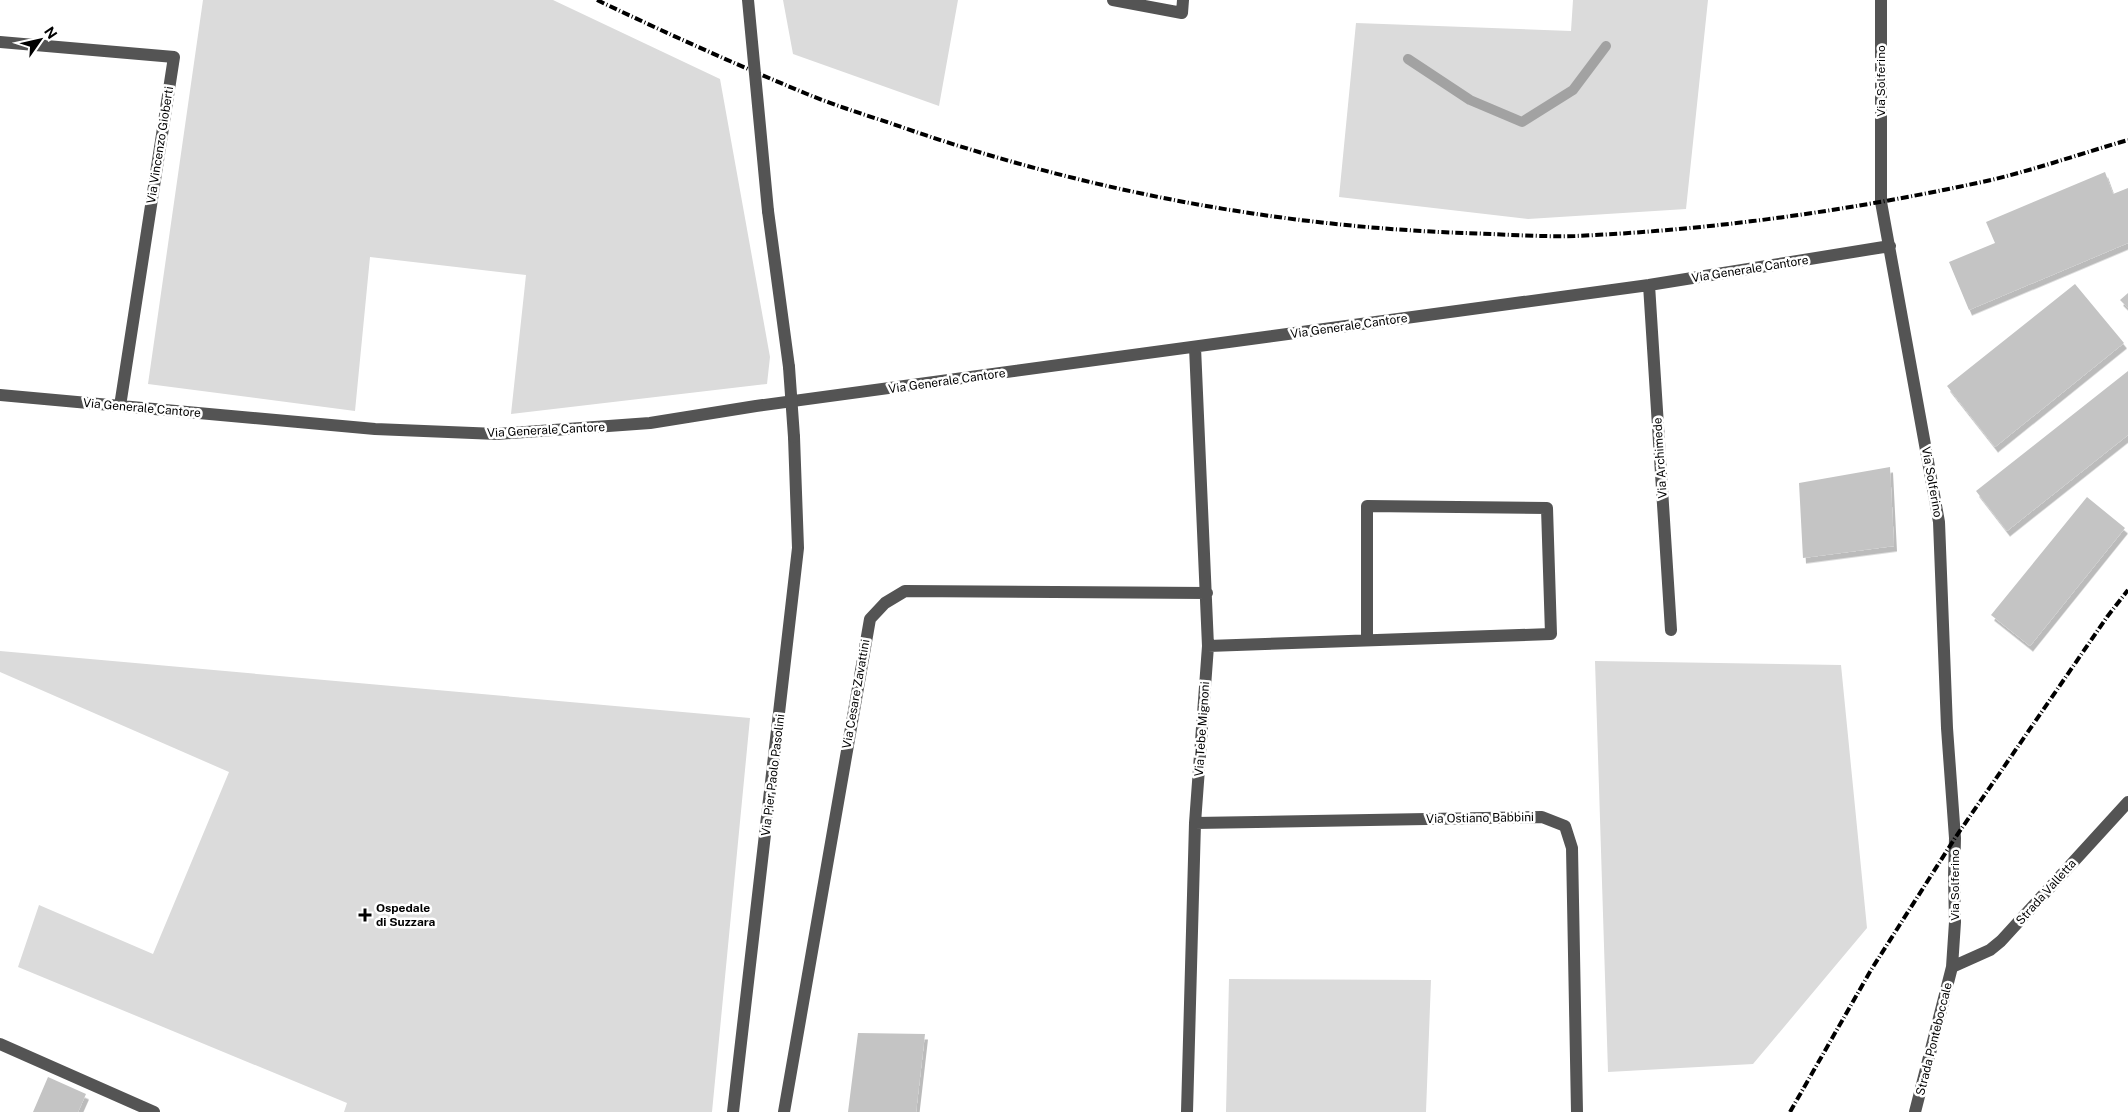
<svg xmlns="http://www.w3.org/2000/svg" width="2128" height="1112" font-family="'Public Sans',sans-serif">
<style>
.green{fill:#dbdbdb}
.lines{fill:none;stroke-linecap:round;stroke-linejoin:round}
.stream{stroke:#a2a2a2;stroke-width:10}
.building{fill:#c4c4c4;filter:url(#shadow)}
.minor{stroke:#545454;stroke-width:12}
.rail{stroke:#000;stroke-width:4;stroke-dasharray:8 2.5 1 2.5;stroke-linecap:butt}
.minor-bridge{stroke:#545454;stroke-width:12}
.poi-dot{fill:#000;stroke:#fff;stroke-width:2}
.labels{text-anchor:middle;stroke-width:5;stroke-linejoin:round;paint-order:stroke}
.street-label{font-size:12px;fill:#000;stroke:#fff}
.poi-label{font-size:12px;font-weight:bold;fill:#000;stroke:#fff;text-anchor:start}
</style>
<defs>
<filter id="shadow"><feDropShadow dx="3" dy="5.5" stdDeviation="0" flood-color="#0004"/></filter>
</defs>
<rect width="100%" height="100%" fill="#fff"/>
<!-- green -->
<path class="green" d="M203 0H553L720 79 770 357 767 384 511 414 526 275 370 257 355 411 148 384Z
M783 0H958L939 106 793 54Z
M1573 0H1708L1686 209 1528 219 1339 197 1356 23 1571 31Z
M0 651 750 718 712 1112H344L347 1103 18 967 39 905 153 954 229 772 0 672Z
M1595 661 1841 665 1867 928 1753 1064 1608 1072Z
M1229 979 1431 980 1426 1112H1226Z"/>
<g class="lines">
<!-- stream -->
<path class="stream" d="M1408 59 1470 100 1522 122 1573 90 1606 46"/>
</g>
<!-- building -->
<path class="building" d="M2105 172 2113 194 2128 188V243L1969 310 1949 262 1995 243 1986 222Z
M2075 284 2124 343 1995 447 1947 386Z
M2128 293V308L2120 300Z
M2128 371V435L2007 531 1976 491Z
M1890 467 1894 546 1803 558 1799 483Z
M2087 497 2125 528 2030 646 1991 615Z
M858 1033 925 1034 916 1112H848Z
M48 1077 86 1094 78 1112H33Z"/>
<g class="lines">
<!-- minor -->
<path class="minor" d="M1113 0 1182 13 1183 0
M1881 0V202L1939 522 1947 728 1955 838 1954 878 1955 922 1952 967 1915 1112
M0 42 174 57 120 406
M768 211 789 367
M1649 285 1671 630
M0 395 375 429 497 434 650 423 756 406 1649 285 1890 246
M1208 646 1551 634 1547 508 1367 506V640
M1195 823 1542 817 1565 826 1572 848 1577 1112
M1952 967 1990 950 2001 941 2128 802
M0 1044 154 1112
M733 1112 798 548 794 437
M784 1112 870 619 885 603 905 591 1207 593
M1187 1112 1195 823 1208 646 1195 347"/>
<!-- rail -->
<path class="rail" d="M597 0C666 33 737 65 807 94 834 105 862 114 890 123 1074 188 1268 226 1464 233 1501 234 1538 237 1575 236 1715 230 1854 210 1991 180 2037 169 2083 153 2128 140
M1790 1112 1871 970 1955 838 2107 617 2128 590"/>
<!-- minor-bridge -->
<path class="minor-bridge" d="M748 0 768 211
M789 367 794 437"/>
</g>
<!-- markers -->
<path class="poi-dot" d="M362.5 907.5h5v5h5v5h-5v5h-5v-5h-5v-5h5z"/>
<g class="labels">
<!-- street labels -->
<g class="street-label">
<text transform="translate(1881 81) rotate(-90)" y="4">Via Solferino</text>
<text transform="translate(160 145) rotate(-81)" y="4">Via Vincenzo Gioberti</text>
<text transform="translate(1750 269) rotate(-9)" y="4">Via Generale Cantore</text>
<text transform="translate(1349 326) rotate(-8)" y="4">Via Generale Cantore</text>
<text transform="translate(947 381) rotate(-8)" y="4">Via Generale Cantore</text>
<text transform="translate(142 408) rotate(5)" y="4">Via Generale Cantore</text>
<text transform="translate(546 430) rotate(-3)" y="4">Via Generale Cantore</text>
<text transform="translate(1660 458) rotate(-94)" y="4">Via Archimede</text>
<text transform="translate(1932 482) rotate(80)" y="4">Via Solferino</text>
<text transform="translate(856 694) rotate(-80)" y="4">Via Cesare Zavattini</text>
<text transform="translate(1202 729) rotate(-86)" y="4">Via Tebe Mignoni</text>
<text transform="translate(773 775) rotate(-83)" y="4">Via Pier Paolo Pasolini</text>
<text transform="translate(1480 818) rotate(-1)" y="4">Via Ostiano Babbini</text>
<text transform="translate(1955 885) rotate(-90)" y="4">Via Solferino</text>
<text transform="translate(2046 892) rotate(-48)" y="4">Strada Valletta</text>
<text transform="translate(1934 1039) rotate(-76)" y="4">Strada Ponteboccale</text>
</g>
<!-- poi labels -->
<g class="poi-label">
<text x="376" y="912">Ospedale<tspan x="376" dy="14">di Suzzara</tspan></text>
</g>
</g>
<!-- north arrow -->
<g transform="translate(40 40) rotate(56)" stroke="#ffffff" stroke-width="4" paint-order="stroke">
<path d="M0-4L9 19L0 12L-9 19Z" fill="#000000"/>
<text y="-8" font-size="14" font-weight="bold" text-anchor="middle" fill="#000000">N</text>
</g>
</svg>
